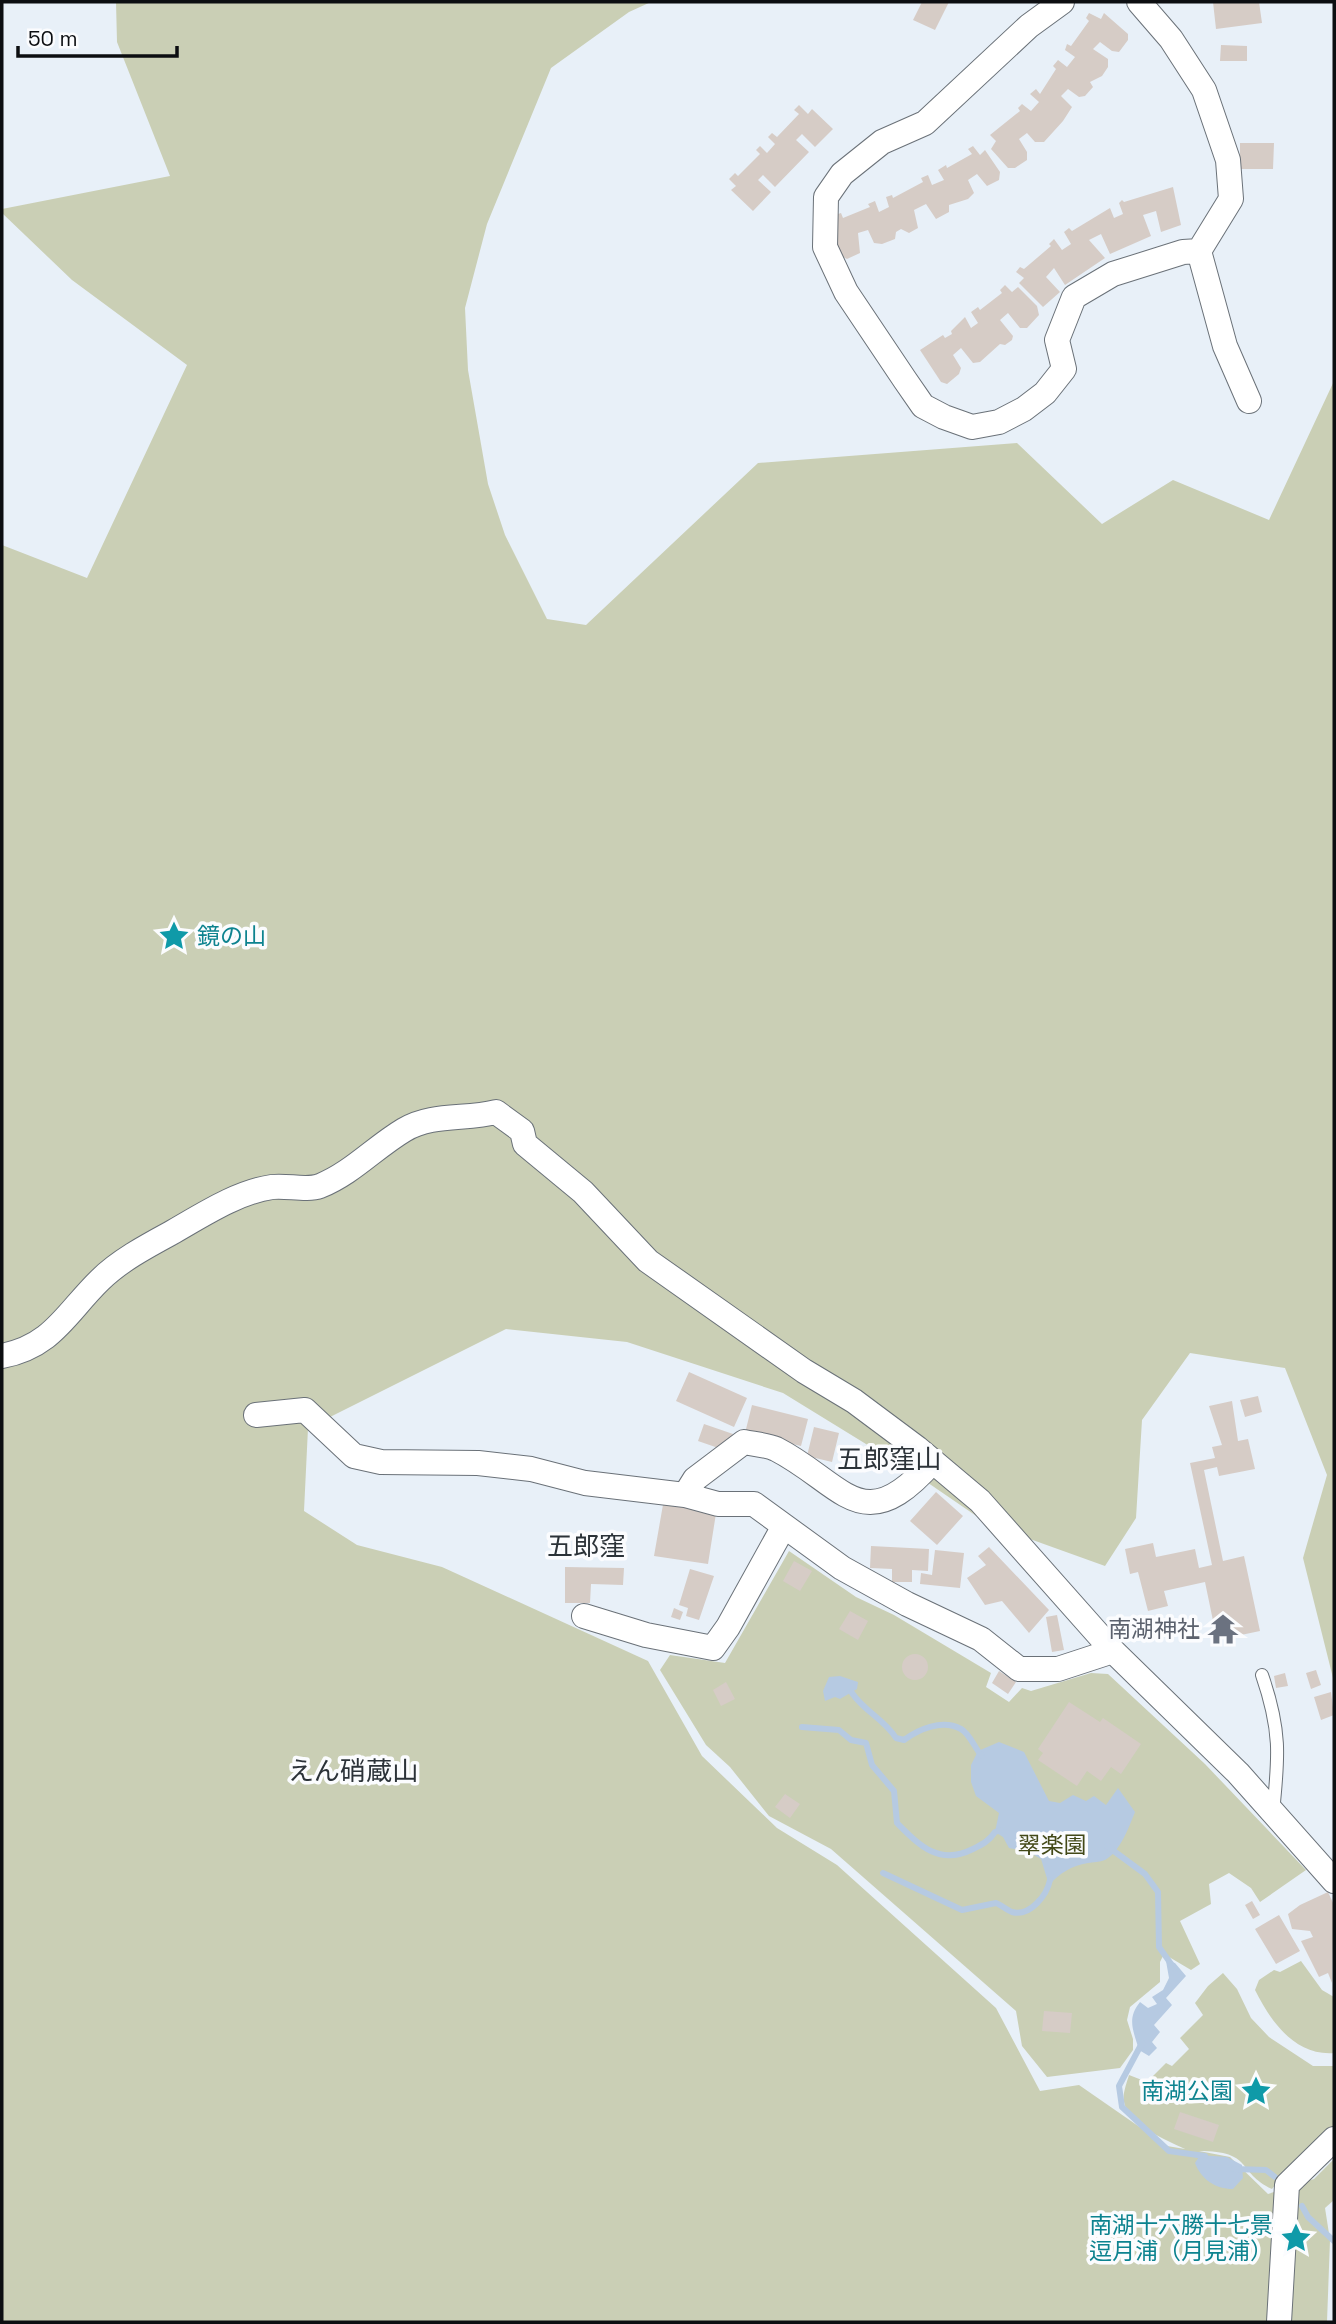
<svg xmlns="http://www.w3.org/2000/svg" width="1336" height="2324" font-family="'Space Grotesk','Noto Sans JP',sans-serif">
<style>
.green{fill:#cacfb5}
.water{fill:#b6cae2}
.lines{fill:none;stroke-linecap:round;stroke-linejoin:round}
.stream{stroke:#b6cae2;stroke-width:6}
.building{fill:#d6ccc6}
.service-casing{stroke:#6a7178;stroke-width:14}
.minor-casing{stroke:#6a7178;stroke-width:26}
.service{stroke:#fff;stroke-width:12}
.minor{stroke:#fff;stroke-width:24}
.labels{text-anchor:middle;stroke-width:7;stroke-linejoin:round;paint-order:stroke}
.culture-label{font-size:23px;fill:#0d838f;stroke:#fbfcfe;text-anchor:end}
.worship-label{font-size:23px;fill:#5b616d;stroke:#fbfcfe;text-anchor:end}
.park-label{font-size:23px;fill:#434918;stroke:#fbfcfe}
.quarter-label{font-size:26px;fill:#2b3238;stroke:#fbfcfe}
</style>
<rect width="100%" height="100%" fill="#e8f0f8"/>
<!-- green -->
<path class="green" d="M116 2H651L629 12 551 68 487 224 465 308 468 370 488 484 505 535 547 619 586 625 758 463 1017 443 1102 524 1173 480 1269 520 1334 381V1682L1303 1558 1327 1475 1285 1368 1190 1353 1142 1420 1136 1518 1105 1566 988 1524 918 1476 783 1393 627 1342 506 1329 308 1428 304 1511 357 1545 442 1567 648 1661 702 1756 777 1828 837 1865 996 2008 1040 2091 1079 2085 1167 2146 1185 2149C1167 2140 1129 2126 1124 2102 1122 2095 1127 2082 1129 2075L1147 2082 1166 2063 1172 2066 1189 2049 1180 2038 1203 2015 1195 2003 1208 1986 1223 1973 1237 1989 1251 2018 1269 2037 1313 2066H1334V2131L1292 2164 1272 2189C1236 2172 1254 2151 1199 2151L1230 2157 1268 2194 1314 2179 1334 2159V2200L1325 2208 1330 2240 1327 2322H2V545L87 578 187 365 72 280 2 213V209L170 176 117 42Z
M789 1551 856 1597 894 1615 991 1673 986 1687 1009 1702 1022 1688 1031 1691 1091 1673 1108 1674 1205 1764 1306 1870 1260 1902 1251 1888 1229 1873 1209 1884 1211 1904 1180 1921 1200 1964 1191 1970 1164 1954 1160 1962V1982L1130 2007 1127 2020 1133 2039V2050L1120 2068 1047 2077 1022 2046 1016 2011 831 1849 769 1816 730 1767 706 1745 660 1670 670 1655 725 1663Z
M1301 1961 1322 1990 1334 1997V2053C1295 2056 1271 2022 1255 1990L1259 1980 1274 1970 1280 1972Z"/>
<!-- water -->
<path class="water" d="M840 1676 858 1682 857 1689 840 1699 835 1697 825 1701 823 1691 829 1677Z
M999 1742 1024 1752 1049 1801 1060 1803 1073 1795 1086 1801 1094 1796 1106 1805 1118 1788 1135 1812C1129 1827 1120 1852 1105 1860 1100 1862 1093 1862 1088 1863 1071 1866 1060 1873 1049 1885L1041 1859 1029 1852 1009 1848 1003 1837 995 1832 999 1813 976 1796 971 1782V1765L978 1751Z
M1166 1961 1175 1963 1186 1976 1166 1998 1172 2005 1154 2025 1160 2032 1152 2042 1157 2048 1149 2056 1139 2050C1134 2032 1126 2019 1140 2002L1148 2008 1157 2004 1152 1997 1163 1990 1169 1978Z
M1200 2155 1227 2157 1242 2165 1243 2178 1233 2189C1215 2189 1201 2179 1195 2163Z"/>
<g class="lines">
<!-- stream -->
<path class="stream" d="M852 1693C865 1712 884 1719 896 1738L904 1740C919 1729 942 1719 961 1729 969 1733 975 1748 981 1755
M802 1727 839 1730 851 1740 866 1743 872 1765 894 1791 897 1823C920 1846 939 1866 973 1849 983 1844 989 1841 995 1832L1001 1830
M1107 1846 1145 1874 1158 1892 1159 1947 1174 1968
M883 1873 962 1910 996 1903C1001 1905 1007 1910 1012 1912 1030 1917 1047 1895 1050 1880
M1142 2043 1119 2086 1122 2107 1169 2151 1205 2156
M1234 2169 1266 2170 1275 2177
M1302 2206 1308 2217 1334 2241"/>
</g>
<!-- building -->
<path class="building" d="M922 2H949L935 30 913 20Z
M1213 2H1259L1262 23 1216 29Z
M1089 13 1101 19 1104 13 1128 34V40L1119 52 1112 51 1100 42 1093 49 1108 59V67L1102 76 1090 82 1093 87 1085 96 1079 97 1068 89 1061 96 1072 107 1063 121 1044 142H1035L1027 133 1019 139 1027 152V160L1015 168H1008L991 149 996 141 990 135 1020 111 1018 108 1022 104 1031 111 1039 102 1030 94 1036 89 1040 94 1056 69 1053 66 1058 60 1067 67 1075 57 1065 50 1067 44 1071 46 1089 21 1086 18Z
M1221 45 1247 46V61H1220Z
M799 105 808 114 812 109 833 129 815 147 802 134 796 140 809 152 775 187 763 175 758 180 771 192 753 211 731 190 736 186 729 179 735 173 738 176 760 154 756 150 760 146 767 153 775 144 768 137 772 133 777 137 799 114 794 110Z
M1240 143H1274L1273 169H1240Z
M973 146 980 155 985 150 1000 172 999 180 987 186 977 174 968 180 974 193 968 199 949 205V212L936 219 926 204 914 210 918 228 909 233 901 229 896 232 895 239 882 244 874 243 868 230 858 233 860 253 847 259 839 255 830 228 838 224 835 215 841 213 843 218 870 207 868 204 875 201 879 212 889 207 886 197 892 195 893 198 923 182 921 178 928 175 932 185 944 180 938 170 946 165 947 168 972 154 968 149Z
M1173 187 1181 225 1161 232 1156 211 1143 215 1151 236 1110 254 1101 234 1089 240 1105 258 1065 285 1054 268 1046 277 1060 292 1043 307 1019 283 1024 278 1016 272 1020 267 1024 269 1051 246 1049 244 1054 239 1062 250 1071 244 1064 232 1069 228 1072 231 1110 208 1114 218 1123 214 1119 203 1122 200 1124 202Z
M1005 285 1012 292 1018 287 1037 306 1039 315 1027 328H1020L1008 313 1000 320 1013 336 1012 340 1005 345 1000 344 980 362 973 363 961 348 953 355 961 368 959 374 947 384 941 382 920 350 943 335 945 338 952 334 951 331 965 317 971 328 978 323 971 312 978 307 980 310 1002 293 1000 290Z
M689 1372 747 1398 734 1427 676 1401Z
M1258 1396 1262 1412 1245 1417 1240 1400Z
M1232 1401 1238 1441 1248 1439 1255 1469 1219 1476 1217 1467 1204 1470 1223 1561 1244 1556 1260 1631 1217 1640 1205 1582 1164 1591 1168 1606 1148 1611 1138 1572 1130 1574 1125 1549 1153 1543 1156 1557 1195 1549 1199 1568 1212 1565 1190 1463 1215 1458 1212 1447 1222 1445 1209 1406Z
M752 1405 808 1419 801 1446 745 1433Z
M704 1424 733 1434 727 1451 698 1441Z
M814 1427 839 1433 832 1462 807 1456Z
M936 1492 963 1516 937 1545 910 1521Z
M664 1499 717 1507 708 1564 654 1556Z
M871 1546 929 1549 928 1571 912 1570V1582H892V1569L870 1568Z
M989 1547 1049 1610 1029 1633 1002 1601 985 1605 967 1578 986 1565 978 1556Z
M935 1550 964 1553 960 1588 920 1584 921 1573 932 1575Z
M794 1561 812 1571 800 1591 783 1581Z
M565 1567 624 1568 623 1585 591 1584 590 1603H565Z
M690 1569 714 1576 699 1620 686 1616 688 1608 679 1605Z
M674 1608 683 1612 680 1620 671 1617Z
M850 1611 868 1621 858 1640 839 1629Z
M1057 1615 1064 1650 1052 1652 1046 1617Z
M902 1667a13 13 0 1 1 26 0a13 13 0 1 1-26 0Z
M1316 1670 1321 1685 1311 1689 1306 1673Z
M999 1671 1016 1682 1008 1694 992 1683Z
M1285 1673 1288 1686 1276 1688 1274 1676Z
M726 1682 735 1699 721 1706 713 1690Z
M1331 1692 1334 1715 1321 1720 1314 1697Z
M1069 1702 1100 1722 1103 1718 1141 1744 1121 1774 1111 1767 1101 1781 1087 1771 1077 1786 1038 1760 1043 1753 1038 1749Z
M785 1794 800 1804 790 1818 775 1807Z
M1328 1892 1334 1905 1332 1983 1328 1973 1319 1977 1301 1941 1313 1937 1310 1931 1292 1929 1288 1914 1300 1905Z
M1252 1901 1260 1915 1253 1919 1245 1905Z
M1279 1915 1300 1951 1276 1964 1255 1929Z
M1044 2011 1072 2013 1070 2033 1042 2031Z
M1180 2112 1219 2125 1213 2142 1174 2129Z"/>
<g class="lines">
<!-- service casing -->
<g class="service-casing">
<path id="service" d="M1262 1675C1281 1730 1279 1756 1273 1812"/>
</g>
<!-- minor casing -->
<g class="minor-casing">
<path id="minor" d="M1062 2 1029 26 925 123 882 142 842 174 826 197 825 247 846 292 905 380 923 406 944 417 972 427 999 422 1024 409 1045 393 1064 369 1057 340 1074 297 1113 274 1183 252 1199 251
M1139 2 1171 39 1204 90 1228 160 1231 199 1199 251 1225 346 1249 401
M2 1356C53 1346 66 1313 100 1280 119 1261 147 1246 171 1233 201 1216 237 1192 272 1187 287 1185 306 1191 320 1186 352 1173 374 1148 404 1130 432 1113 466 1120 496 1112L522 1131 525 1144 583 1192 648 1261 804 1371 854 1401 917 1448 980 1501 1113 1651 1238 1773 1334 1881
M256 1415 305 1410 354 1456 381 1462 478 1463 531 1469 585 1483 685 1495 718 1504H754L842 1568 907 1604 981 1639 1019 1669H1058L1113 1651
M685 1495 695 1479 744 1442C754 1444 767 1445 776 1449 844 1484 862 1542 933 1461
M584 1616 646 1635 713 1648 728 1627 784 1526
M1279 2322 1287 2185 1334 2139"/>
</g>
<!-- service -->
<use href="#service" class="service"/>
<!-- minor -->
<use href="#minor" class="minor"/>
</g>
<!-- icons -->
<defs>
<g id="sight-bare" transform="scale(2.415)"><path d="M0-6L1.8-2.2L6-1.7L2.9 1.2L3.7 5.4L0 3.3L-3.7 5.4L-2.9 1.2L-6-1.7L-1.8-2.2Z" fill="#0f9aa8" stroke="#fbfcfe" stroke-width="2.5" paint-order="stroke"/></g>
<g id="temple-bare" transform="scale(2.415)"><path d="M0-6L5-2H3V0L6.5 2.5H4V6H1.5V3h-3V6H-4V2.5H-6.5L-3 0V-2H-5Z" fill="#6b7280" stroke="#fbfcfe" stroke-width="2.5" paint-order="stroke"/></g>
</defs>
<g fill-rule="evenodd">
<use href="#sight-bare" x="174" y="936"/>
<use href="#temple-bare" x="1223" y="1629"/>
<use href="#sight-bare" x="1256" y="2091"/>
<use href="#sight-bare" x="1296" y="2238"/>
</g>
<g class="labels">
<!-- culture labels -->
<g class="culture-label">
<text x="197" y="944" text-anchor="start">鏡の山</text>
<text x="1233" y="2099">南湖公園</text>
<text x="1273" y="2233">南湖十六勝十七景<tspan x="1273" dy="26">逗月浦（月見浦）</tspan></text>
</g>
<!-- worship labels -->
<g class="worship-label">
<text x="1200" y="1637">南湖神社</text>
</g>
<!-- park labels -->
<g class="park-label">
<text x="1052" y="1853">翠楽園</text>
</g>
<!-- quarter labels -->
<g class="quarter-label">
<text x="889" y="1468">五郎窪山</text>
<text x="586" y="1555">五郎窪</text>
<text x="353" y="1780">えん硝蔵山</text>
</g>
</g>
<!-- border -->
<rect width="1336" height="2324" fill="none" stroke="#0c0e11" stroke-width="7"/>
<!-- scale -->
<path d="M18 46v10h159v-10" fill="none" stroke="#0c0e11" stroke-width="3.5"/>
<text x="28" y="46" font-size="21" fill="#0c0e11" stroke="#fbfcfe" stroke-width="5" paint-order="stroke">50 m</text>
</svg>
